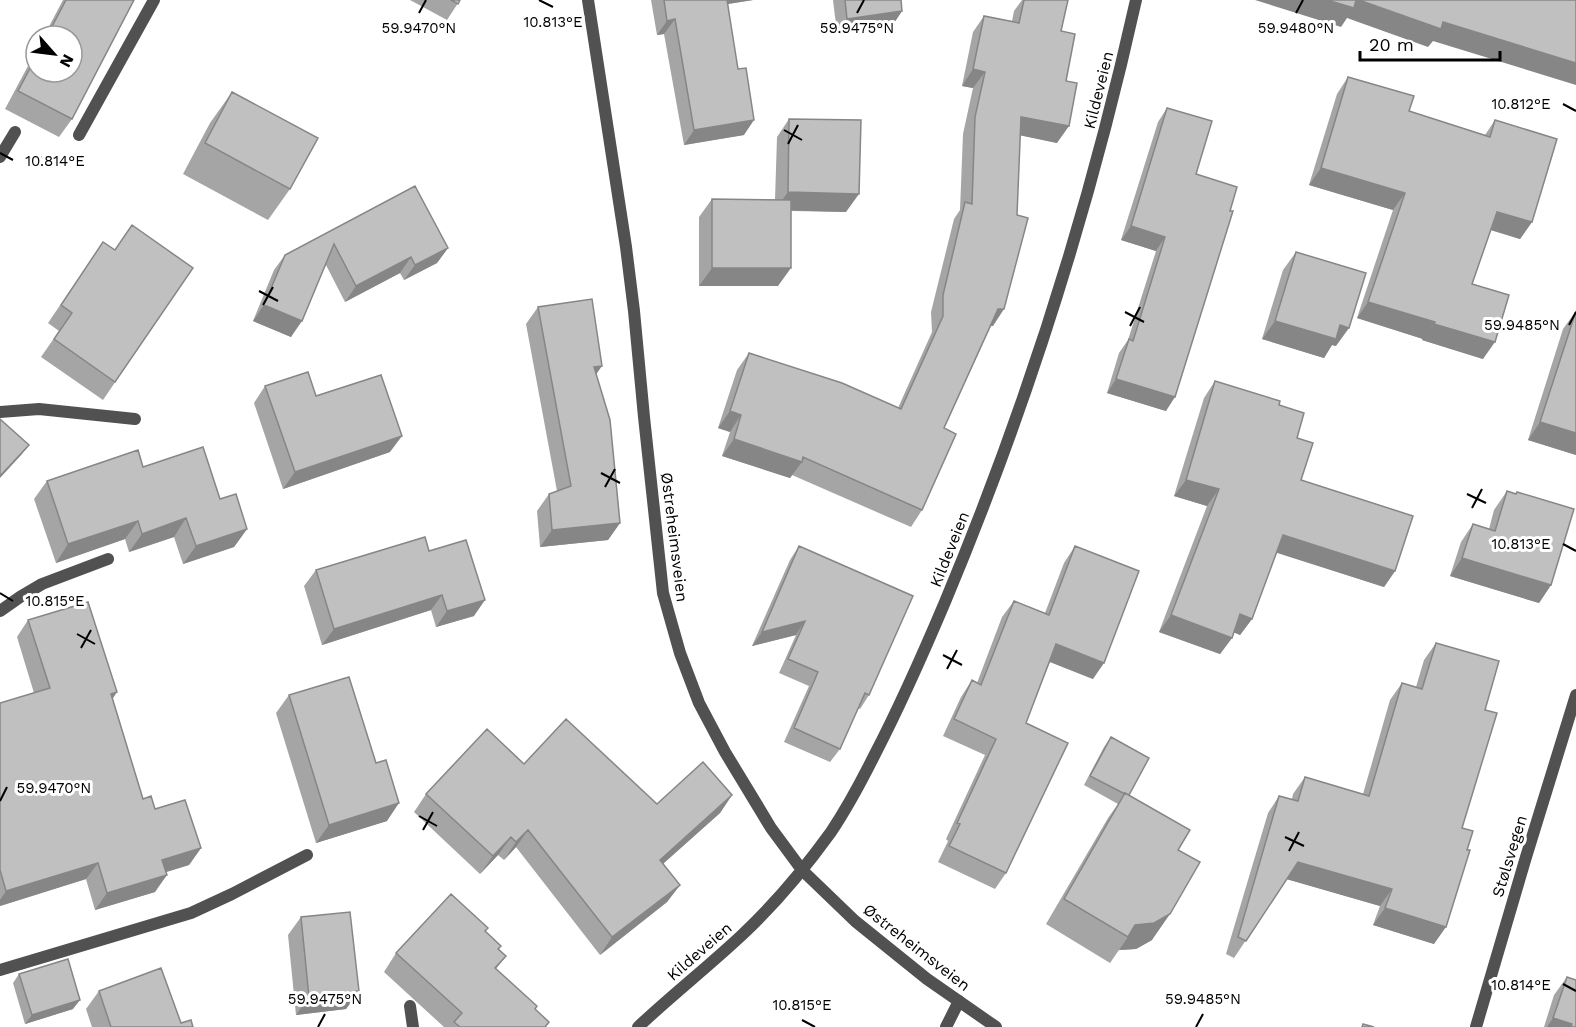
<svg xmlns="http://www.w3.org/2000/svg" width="1576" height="1027" font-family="'Work Sans',sans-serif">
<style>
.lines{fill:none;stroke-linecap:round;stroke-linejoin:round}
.path{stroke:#737373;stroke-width:4;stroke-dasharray:1.5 3;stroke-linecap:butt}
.service{stroke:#515151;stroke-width:12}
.minor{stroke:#515151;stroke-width:12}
.wall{fill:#a5a5a5}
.shaded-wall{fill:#868686}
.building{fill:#c0c0c0;stroke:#868686;stroke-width:1.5}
.ticks{fill:none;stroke:#000;stroke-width:2}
.labels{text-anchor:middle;stroke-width:6;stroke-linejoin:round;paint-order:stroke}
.street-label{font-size:16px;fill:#000;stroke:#fff}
.ticks-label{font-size:15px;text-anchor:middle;fill:#000;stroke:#fff;stroke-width:6;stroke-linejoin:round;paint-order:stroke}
</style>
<rect width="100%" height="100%" fill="#fff"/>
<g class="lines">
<!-- path -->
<path class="path" d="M36 157C44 160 49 159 57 156"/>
<!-- service -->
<path class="service" d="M79 135 154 0
M0 157 15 132
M0 412 39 409 135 419
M0 611 20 597 42 584 108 559
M0 970 191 913 232 894 307 855
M410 1006 413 1027
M946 1027 959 1001"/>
<!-- minor -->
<path class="minor" d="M588 0 626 247 634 311 644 417 663 593 680 653 699 703 725 752 771 828 802 870 855 921 927 979 996 1027
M638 1027C672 995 709 966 743 934 776 903 805 868 831 832 847 808 861 782 874 756 900 706 923 654 945 602 1027 406 1090 207 1136 0
M1476 1027 1526 857 1576 695"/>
</g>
<!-- wall -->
<path class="wall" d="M63 0H134L72 119 59 137 5 109 36 51V72L72 36H44Z
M410 0H460L447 20Z
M651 0H753L728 4 744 135 684 145 664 34 657 35Z
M833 0H901L902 11 892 26 837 33Z
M1022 0H1068L1061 31 1066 81 1057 143 1020 135 993 326H991L944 428 922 510 911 527 792 475 790 478 722 456 730 432 718 428 737 370 749 353 898 408 932 332 931 312 954 219 960 210 963 134 973 88 962 86 973 32 984 16 1012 21 1014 11Z
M1348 77 1409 111 1485 135 1495 120 1532 222 1520 239 1490 230 1472 284 1483 359 1422 340 1423 339 1357 318 1393 210 1309 185 1337 94Z
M232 92 290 189 268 220 183 174 210 123Z
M1167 108 1196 174 1166 411 1107 393 1119 353 1128 340 1156 251 1121 240 1158 122Z
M789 119 846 212 791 211 778 286H699V217L712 199 775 200 777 137Z
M415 186 448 248 437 263 404 280 400 273 345 302 326 265 291 337 253 321 274 270 285 255Z
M103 242 115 250 193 268 103 400 41 357 59 331 48 323Z
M1296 252 1336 346 1332 345 1324 358 1262 339 1283 270Z
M538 307 596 374 620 523 608 540 540 547 537 511 549 494 557 491 526 324Z
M1576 311V455L1528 440 1563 329Z
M1215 381 1279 405 1297 438 1301 480 1395 571 1384 587 1276 552 1252 619 1240 635 1234 632 1232 638 1220 654 1159 632 1207 506 1174 496 1204 398Z
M265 386 316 396 390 452 283 489 254 403Z
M143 467 220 499 247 529 234 547 183 564 174 537 129 552 125 539 56 563 34 499 47 481Z
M1507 491 1551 585 1539 603 1450 576 1461 542 1473 524 1489 529 1494 510Z
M799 546 869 695 860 709 858 708 840 749 830 762 784 742 809 686 779 673 796 635 752 646 790 560Z
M1075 546 1093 679 1050 662 1026 723 1006 873 995 889 938 862 948 841 946 839 985 755 943 736 961 697 972 680 977 683 1002 617 1014 601 1045 613 1064 563Z
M429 551 474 616 436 627 431 610 322 645 304 586 316 570Z
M28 620 113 699 143 799 201 848 189 865 166 872 155 892 95 910 86 879 0 906V703L34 693 17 637Z
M1436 643 1485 710 1462 828 1434 944 1373 925 1380 906 1287 879 1234 958 1226 954 1268 813 1279 796 1292 799 1293 794 1305 777 1363 794 1390 700 1402 683 1416 687 1424 660Z
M289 695 387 821 316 843 276 713Z
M1111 737 1129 795 1178 850 1152 940 1136 949 1119 950 1110 963 1046 924 1108 818 1118 804 1084 785 1104 747Z
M524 764 657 804 732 795 720 813 663 864 680 885 667 902 600 955 516 847 504 860 498 855 480 874 414 812 426 794Z
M301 917 359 991 346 1009 296 1015 288 935Z
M486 932 501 946 499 949 506 956 496 969 535 1009 549 1022 546 1027H444L384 972 396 953Z
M19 974 73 1009 25 1024 13 983Z
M1567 977 1576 1027H1544L1554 995Z
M99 991 181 1023 193 1027H92L86 1009Z"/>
<!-- shaded-wall -->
<path class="shaded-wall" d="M719 0H753L715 6Z
M1255 0H1359L1443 22 1576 63V85L1433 41 1428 47 1347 18 1341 27Z
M902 11 892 26 837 33 847 19Z
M675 19 664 34 657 35 667 21Z
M973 69 985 72 973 88 962 86Z
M1021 117 1069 126 1057 143 1009 133Z
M754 120 744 135 684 145 694 130Z
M1321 168 1405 193 1393 210 1309 185Z
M788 192 859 194 846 212 775 210Z
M1497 212 1532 222 1520 239 1485 228Z
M1131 226 1165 237 1156 251 1121 240Z
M448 248 437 263 404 280 415 265Z
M411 257 400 273 345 302 356 286Z
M712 268H791L778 286H699Z
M1368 302 1435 322 1423 339 1357 318Z
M264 305 302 321 291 337 253 321Z
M998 309H1004L993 326H987Z
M1275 321 1340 325 1349 328 1336 346 1332 345 1324 358 1262 339Z
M1434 324 1495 342 1483 359 1422 340Z
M602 366 590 383 594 367Z
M1116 379 1175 397 1166 411 1107 393Z
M730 411 741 415 730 432 718 428Z
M1540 422 1576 433V455L1528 440Z
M402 436 390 452 283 489 295 472Z
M734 439 802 462 790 478 722 456Z
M29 445 22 454 0 478V476Z
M1186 480 1219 489 1207 506 1174 496Z
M186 518 174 537 129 552 142 534Z
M138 521 125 539 56 563 68 544Z
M620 523 608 540 540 547 552 530Z
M247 529 234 547 183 564 196 546Z
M1283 535 1395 571 1384 587 1271 551Z
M1462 558 1551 585 1539 603 1450 576Z
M442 595 431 610 322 645 334 629Z
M485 600 474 616 436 627 447 611Z
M1240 614 1252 619 1240 635 1228 630Z
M1171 615 1232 638 1220 654 1159 632Z
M805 621 796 635 752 646 762 632Z
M1056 644 1104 663 1093 679 1045 660Z
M117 692 106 709 111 694Z
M732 795 720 813 648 877 660 860Z
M399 803 387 821 316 843 329 825Z
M528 830 516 847 504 860 516 842Z
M511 837 498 855 480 874 493 856Z
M201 848 189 865 150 877 162 860Z
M1298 862 1392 889 1380 906 1286 879Z
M98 863 86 879 0 906V900L6 891Z
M167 875 155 892 95 910 107 893Z
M680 885 667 902 600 955 612 937Z
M1385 908 1446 927 1434 944 1373 925Z
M1170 914 1152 940 1136 949 1119 950 1128 937 1135 925Z
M359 991 346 1009 296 1015 309 997Z
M80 1000 73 1009 25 1024 32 1015Z
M1553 1018 1572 1024 1570 1027H1547Z"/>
<!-- building -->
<path class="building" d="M66 0H134L72 119 18 91 36 57V72H72V36H47Z
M451 0H460L458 4Z
M664 0H727L738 69 746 68 754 120 694 130 675 19 667 21Z
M845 0H901L902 11 847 19Z
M1024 0H1068L1061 31 1075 34 1066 81 1077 83 1069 126 1021 117 1017 215 1028 218 1004 309H998L944 428 956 434 922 510 803 457 802 462 734 439 741 415 730 411 749 353 842 383 901 409 943 316V295L965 202 972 204 975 117 985 72 973 69 984 16 1019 23Z
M1327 0H1356L1354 8Z
M1359 0H1576V63L1443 22 1441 29Z
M1348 77 1414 96 1409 111 1490 137 1495 120 1557 139 1532 222 1497 212 1472 284 1509 295 1495 342 1434 324 1435 322 1368 302 1405 193 1321 168Z
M232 92 318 138 290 189 205 143Z
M1167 108 1212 121 1196 174 1237 187 1230 211H1233L1175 397 1116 379 1129 339 1133 341 1165 237 1131 226Z
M789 119 861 120 859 194 788 192Z
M415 186 448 248 415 265 411 257 356 286 334 244 302 321 264 305 285 255Z
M712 199 791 200V268H712Z
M132 225 193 268 115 382 54 339 72 313 61 305 103 242 115 250Z
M1296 252 1366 273 1349 328 1340 325 1336 339 1275 321Z
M592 299 602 366 594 367 610 420 620 523 552 530 549 494 571 486 538 307Z
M1576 311V433L1540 422Z
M308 372 316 396 381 375 402 436 295 472 265 386Z
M1215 381 1280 401 1279 405 1304 413 1297 438 1313 443 1301 480 1413 516 1395 571 1283 535 1252 619 1240 614 1232 638 1171 615 1219 489 1186 480Z
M0 419 29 445 0 476Z
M203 447 220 499 236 494 247 529 196 546 186 518 142 534 138 521 68 544 47 481 138 450 143 467Z
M1507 491 1516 494 1517 492 1574 509 1551 585 1462 558 1473 524 1495 531Z
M425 537 429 551 466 540 485 600 447 611 442 595 334 629 316 570Z
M799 546 913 596 869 695 865 693 840 749 794 728 818 672 788 659 805 621 762 632Z
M1075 546 1139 571 1104 663 1056 644 1026 723 1068 743 1006 873 949 846 960 824 957 823 996 739 954 719 972 680 981 685 1014 601 1049 615Z
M88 602 117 692 111 694 143 799 151 796 155 809 185 800 201 848 162 860 167 875 107 893 98 863 6 891 0 870V703L50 688 28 620Z
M1436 643 1499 661 1485 710 1497 713 1462 828 1473 831 1467 850H1470L1446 927 1385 908 1392 889 1298 862 1246 941 1238 937 1279 796 1298 801 1305 777 1369 796 1402 683 1422 689Z
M349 677 376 763 386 760 399 803 329 825 289 695Z
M566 719 657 804 703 762 732 795 660 860 680 885 612 937 528 830 516 842 511 837 493 856 426 794 487 729 524 764Z
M1111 737 1149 758 1129 795 1125 793V794L1090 776Z
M1125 793 1190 830 1178 850 1200 862 1170 914 1154 923 1135 925 1128 937 1064 899Z
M451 894 488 928 485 931 501 946 498 949 506 956 495 968 537 1006 535 1009 549 1022 545 1027H460L454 1022 462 1013 396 953Z
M350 912 359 991 309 997 301 917Z
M68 959 80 1000 32 1015 19 974Z
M161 968 181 1023 191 1020 193 1027H111L99 991Z
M1567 977 1576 980V1027H1571L1572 1024 1553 1018Z
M1363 1024 1374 1027H1362Z"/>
<!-- ticks -->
<path class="ticks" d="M539 0 553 7M419 13 426 0M857 13 864 0M1296 13 1303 0M1563 104 1576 111M784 130 802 140M788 144 798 125M0 153 13 160M259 291 278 301M263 305 273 287M1125 312 1144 322M1569 325 1576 312M1130 326 1140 307M601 473 620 483M605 487 615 469M1467 494 1486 503M1472 508 1482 489M1563 544 1576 551M0 593 13 601M77 634 95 644M81 648 91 630M943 655 962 665M947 669 957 650M0 801 7 787M419 816 437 826M423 830 433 812M1285 837 1304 846M1289 851 1299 832M1563 984 1576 991M802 1020 815 1027M318 1027 325 1014M1196 1027 1203 1014"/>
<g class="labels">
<!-- street labels -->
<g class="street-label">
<text transform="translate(1098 90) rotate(-76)" y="6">Kildeveien</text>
<text transform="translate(675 537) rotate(83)" y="6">Østreheimsveien</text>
<text transform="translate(949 549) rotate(-68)" y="6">Kildeveien</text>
<text transform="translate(1509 856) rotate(-73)" y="6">Stølsvegen</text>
<text transform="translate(917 947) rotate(38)" y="6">Østreheimsveien</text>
<text transform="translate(699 951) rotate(-41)" y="6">Kildeveien</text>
</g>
</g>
<g class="ticks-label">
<text x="553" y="27">10.813°E</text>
<text x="419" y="33">59.9470°N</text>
<text x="857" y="33">59.9475°N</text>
<text x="1296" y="33">59.9480°N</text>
<text x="1521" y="109">10.812°E</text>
<text x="55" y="166">10.814°E</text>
<text x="1522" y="330">59.9485°N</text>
<text x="1521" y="549">10.813°E</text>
<text x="55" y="606">10.815°E</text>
<text x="54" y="793">59.9470°N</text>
<text x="1521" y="990">10.814°E</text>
<text x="325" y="1004">59.9475°N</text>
<text x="1203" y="1004">59.9485°N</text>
<text x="802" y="1010">10.815°E</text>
</g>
<!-- north arrow -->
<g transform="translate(54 54) rotate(118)"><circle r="28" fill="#ffffff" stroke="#999999" stroke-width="1.5"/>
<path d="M0-4.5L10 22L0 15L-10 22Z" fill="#000000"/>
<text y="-9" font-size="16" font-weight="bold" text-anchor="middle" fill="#000000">N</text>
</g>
<!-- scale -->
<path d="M1360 51v9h140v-9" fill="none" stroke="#000000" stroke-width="3"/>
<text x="1369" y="51" font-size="18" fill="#000000" stroke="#ffffff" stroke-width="4.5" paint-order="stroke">20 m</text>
</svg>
